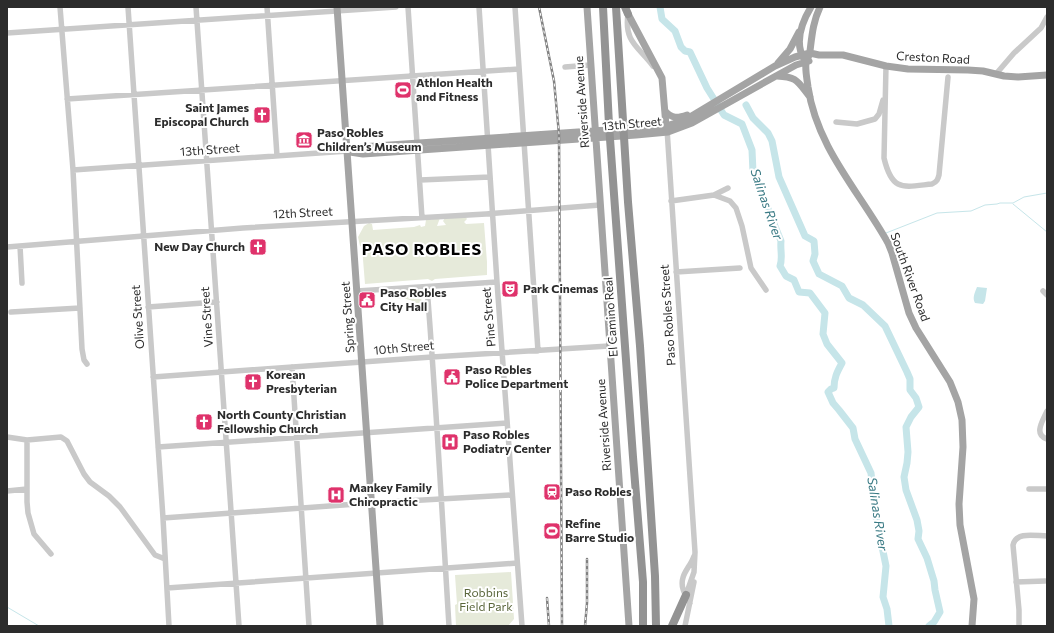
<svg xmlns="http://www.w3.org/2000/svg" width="1054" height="633" font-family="Commissioner,sans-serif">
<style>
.green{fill:#e6eada}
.water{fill:#c6e5e9}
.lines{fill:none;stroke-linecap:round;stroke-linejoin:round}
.stream{stroke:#c6e5e9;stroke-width:1}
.river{stroke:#c6e5e9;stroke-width:7}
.minor{stroke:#c9c9c9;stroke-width:5.5}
.major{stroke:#a4a4a4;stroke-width:7}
.highway{stroke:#939393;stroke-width:8}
.rail-casing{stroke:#818181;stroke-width:2.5}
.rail{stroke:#fff;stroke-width:1;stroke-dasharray:3;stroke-linecap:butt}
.labels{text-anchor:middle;stroke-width:4;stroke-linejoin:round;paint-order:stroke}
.street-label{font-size:12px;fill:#2c2c2c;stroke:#fff}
.poi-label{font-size:12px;font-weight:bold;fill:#2c2c2c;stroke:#fff;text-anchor:start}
.park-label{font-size:12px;fill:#5a663b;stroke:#fff}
.water-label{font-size:13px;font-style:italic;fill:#3b7b85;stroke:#fff}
.district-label{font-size:16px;font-weight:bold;letter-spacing:1px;fill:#000;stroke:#fff}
</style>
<rect width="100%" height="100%" fill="#fff"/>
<!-- green -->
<path class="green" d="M465 216 467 219 464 222 466 224 484 223 487 262V275L435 279 432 281 428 279 365 284 362 247 360 246 358 237 364 226 369 223 372 224 373 230 414 227 420 225 421 227 425 226 426 220 440 218 437 226 446 225 443 221 445 218Z
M419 294 421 296 423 313H417L415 311 417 310 415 308 417 307 413 304 416 302 403 298 395 299V296Z
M511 572 514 619 508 626H456L455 605 457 604 455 575Z"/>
<!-- water -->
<path class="water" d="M977 287 987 288 985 301 983 304 975 303C972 298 975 292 977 287Z"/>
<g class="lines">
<!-- stream -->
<path class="stream" d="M1013 204 1047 232
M886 233 937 213 971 211 985 205 997 204 1000 203H1013L1024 197 1047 193
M7 607 39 626"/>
<!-- river -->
<path class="river" d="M660 7 662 19 675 31 681 47 685 51 690 52 707 88 724 115 742 124 752 150 753 172 781 241C780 250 783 258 780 266L786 276 794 280 799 292 810 293 825 313 823 334 827 344 842 363C837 372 834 378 834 388L831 389 828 392 833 403 839 410 853 428 855 439 871 473 876 517 886 566 883 597 887 609 889 626
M746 105 753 118 768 133 772 141 779 177 805 236 814 241 815 254 813 261 819 274 842 286 849 298 863 305 885 326 907 372 910 379V390L916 398 919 407 911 417 906 427 908 452 907 463 904 477 906 490 917 520 919 531 918 539 927 558 934 581 935 590 940 612 934 622 929 626"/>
<!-- minor -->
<path class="minor" d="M60 7 73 170 82 349 84 360 87 364
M128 7 163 518 169 626
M196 7 239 626
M267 7 277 156
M408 7 422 218
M479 7 497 282 522 626
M515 7 538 351
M628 14C624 42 638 46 653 66
M7 33 396 7
M886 66 884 158C892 192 903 187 932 184 937 182 938 179 939 175L948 77
M565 67 590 65
M996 74 1014 53 1041 28 1047 17
M67 99 519 69
M836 122 857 124 875 119 879 114 883 100
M667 129 695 552 694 572 686 595
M73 170 348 151
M420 180 490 177
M714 195 730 201 736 208 742 226 751 268 766 290
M671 201 714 195 728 188
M20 246 22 283
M7 247 243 228 486 214 600 205
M676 272 740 268
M427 287C436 400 442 513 449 626
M357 291 497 282
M1043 291 1047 295
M148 307 217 302
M11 312 80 308
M292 367 309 626
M153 377 432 357 609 346
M1047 411C1043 420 1033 435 1047 439
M7 437 27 440 61 437 67 441 84 474 90 482 109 496 120 507 155 555 165 559
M27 440V502L28 513 34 534 51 554
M158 447 507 423
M1029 489H1047
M7 491 27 489
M163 518 371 503 512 495
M1016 582 1045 581
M167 588 517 563
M690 603C688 598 684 594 683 589 679 575 690 568 694 556
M685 626 694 582
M1019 626V610L1013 545C1016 531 1036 536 1047 536"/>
<!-- major -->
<path class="major" d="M337 7 380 626
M587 7 629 626
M820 7C813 22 812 35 810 51 810 55 807 59 806 63 805 70 807 79 808 87 817 148 859 191 888 243L892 253 909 313 916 328 950 382 958 402 962 420 963 447 959 504 960 525 974 599 972 626
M628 14 662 78 666 126
M804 59C794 42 802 22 811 7
M778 63 790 49 799 32
M777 76C798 77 797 81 810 97
M665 111C672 119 678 118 687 115
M348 151 361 147 666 126 679 122 690 117 775 66 795 57 810 53 819 55H843L886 66 908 69 968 70 983 71 1004 76 1018 77 1047 75
M350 152 363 154 636 135 668 132 692 123 776 76 796 65 809 61"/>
<!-- highway -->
<path class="highway" d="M603 7 609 125 633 457 643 582V626
M616 7 628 202 640 346 655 576 656 626
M625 7 628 14
M672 626 686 595"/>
<!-- rail casing -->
<g class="rail-casing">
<path id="rail" d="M539 7 554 81 559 134 562 626
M547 598 549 626
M585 626 587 603V559"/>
</g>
<!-- rail -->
<use href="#rail" class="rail"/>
</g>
<!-- icons -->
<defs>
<g id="stadium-square" transform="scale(0.9)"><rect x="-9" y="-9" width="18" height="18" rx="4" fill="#df326b" stroke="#fff"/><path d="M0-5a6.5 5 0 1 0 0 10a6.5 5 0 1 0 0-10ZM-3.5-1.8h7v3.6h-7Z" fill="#fff"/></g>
<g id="church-square" transform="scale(0.9)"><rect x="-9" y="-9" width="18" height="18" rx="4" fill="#df326b" stroke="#fff"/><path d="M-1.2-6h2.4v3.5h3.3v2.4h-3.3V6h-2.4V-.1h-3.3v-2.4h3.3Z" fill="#fff"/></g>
<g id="museum-square" transform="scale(0.9)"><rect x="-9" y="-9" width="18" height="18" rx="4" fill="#df326b" stroke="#fff"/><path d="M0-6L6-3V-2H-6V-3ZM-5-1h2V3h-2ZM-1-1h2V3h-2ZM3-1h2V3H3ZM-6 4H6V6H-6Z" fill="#fff"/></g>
<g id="theatre-square" transform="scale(0.9)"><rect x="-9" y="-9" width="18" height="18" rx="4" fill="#df326b" stroke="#fff"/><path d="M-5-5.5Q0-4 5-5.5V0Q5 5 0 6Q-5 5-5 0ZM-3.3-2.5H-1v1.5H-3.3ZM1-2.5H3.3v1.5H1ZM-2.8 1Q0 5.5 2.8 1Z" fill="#fff"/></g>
<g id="civic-square" transform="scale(0.9)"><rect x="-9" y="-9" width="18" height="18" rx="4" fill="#df326b" stroke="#fff"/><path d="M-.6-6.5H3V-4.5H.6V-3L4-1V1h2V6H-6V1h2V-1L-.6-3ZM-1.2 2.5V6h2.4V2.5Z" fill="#fff"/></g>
<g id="hospital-square" transform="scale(0.9)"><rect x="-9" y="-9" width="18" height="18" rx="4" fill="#df326b" stroke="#fff"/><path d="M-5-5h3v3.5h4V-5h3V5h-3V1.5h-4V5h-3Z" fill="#fff"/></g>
<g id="station-square" transform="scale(0.9)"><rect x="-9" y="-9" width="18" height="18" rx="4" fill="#df326b" stroke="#fff"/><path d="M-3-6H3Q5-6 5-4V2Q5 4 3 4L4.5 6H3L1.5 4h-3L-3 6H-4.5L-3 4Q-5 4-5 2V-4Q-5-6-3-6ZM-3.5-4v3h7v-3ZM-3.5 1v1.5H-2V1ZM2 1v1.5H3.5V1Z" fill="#fff"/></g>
</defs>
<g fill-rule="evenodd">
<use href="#stadium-square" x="403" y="90"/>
<use href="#church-square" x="262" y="115"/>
<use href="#museum-square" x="304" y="140"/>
<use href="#church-square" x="258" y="247"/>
<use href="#theatre-square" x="510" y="289"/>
<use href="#civic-square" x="367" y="300"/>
<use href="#civic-square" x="452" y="377"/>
<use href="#church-square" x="253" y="382"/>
<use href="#church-square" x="204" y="422"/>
<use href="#hospital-square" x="450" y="442"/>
<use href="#station-square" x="552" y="492"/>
<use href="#hospital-square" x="336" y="495"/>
<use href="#stadium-square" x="552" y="531"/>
</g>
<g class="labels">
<!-- street labels -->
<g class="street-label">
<text transform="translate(933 58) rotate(3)" y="4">Creston Road</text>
<text transform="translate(582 102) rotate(-94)" y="4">Riverside Avenue</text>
<text transform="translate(632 124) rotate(-5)" y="4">13th Street</text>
<text transform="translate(210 150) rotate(-4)" y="4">13th Street</text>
<text transform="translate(303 213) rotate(-3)" y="4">12th Street</text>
<text transform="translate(910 277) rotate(70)" y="4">South River Road</text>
<text transform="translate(668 315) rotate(-94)" y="4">Paso Robles Street</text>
<text transform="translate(138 317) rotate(-94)" y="4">Olive Street</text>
<text transform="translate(207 317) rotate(-94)" y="4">Vine Street</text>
<text transform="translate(348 317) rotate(-94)" y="4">Spring Street</text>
<text transform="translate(489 317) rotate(-95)" y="4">Pine Street</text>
<text transform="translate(611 317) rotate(-94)" y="4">El Camino Real</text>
<text transform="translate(404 348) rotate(-5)" y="4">10th Street</text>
<text transform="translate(604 425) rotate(-94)" y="4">Riverside Avenue</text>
</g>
<!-- poi labels -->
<g class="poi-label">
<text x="416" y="87">Athlon Health<tspan x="416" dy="14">and Fitness</tspan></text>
<text x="249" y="112" text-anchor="end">Saint James<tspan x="249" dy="14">Episcopal Church</tspan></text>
<text x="317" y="137">Paso Robles<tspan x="317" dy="14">Children’s Museum</tspan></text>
<text x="245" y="251" text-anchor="end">New Day Church</text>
<text x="523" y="293">Park Cinemas</text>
<text x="380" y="297">Paso Robles<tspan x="380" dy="14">City Hall</tspan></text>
<text x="465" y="374">Paso Robles<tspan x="465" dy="14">Police Department</tspan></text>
<text x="266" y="379">Korean<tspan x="266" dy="14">Presbyterian</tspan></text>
<text x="217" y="419">North County Christian<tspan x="217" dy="14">Fellowship Church</tspan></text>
<text x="463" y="439">Paso Robles<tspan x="463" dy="14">Podiatry Center</tspan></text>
<text x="349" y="492">Mankey Family<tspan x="349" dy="14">Chiropractic</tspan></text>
<text x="565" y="496">Paso Robles</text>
<text x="565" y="528">Refine<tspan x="565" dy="14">Barre Studio</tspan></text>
</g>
<!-- park labels -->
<g class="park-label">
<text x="486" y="597">Robbins<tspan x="486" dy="14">Field Park</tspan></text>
</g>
<!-- water labels -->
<g class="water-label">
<text transform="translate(767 204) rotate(71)" y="5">Salinas River</text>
<text transform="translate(878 514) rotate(81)" y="5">Salinas River</text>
</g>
<!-- district labels -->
<g class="district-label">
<text x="422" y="255">PASO ROBLES</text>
</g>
</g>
<!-- border -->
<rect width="1054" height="633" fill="none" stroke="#2c2c2c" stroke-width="16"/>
</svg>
